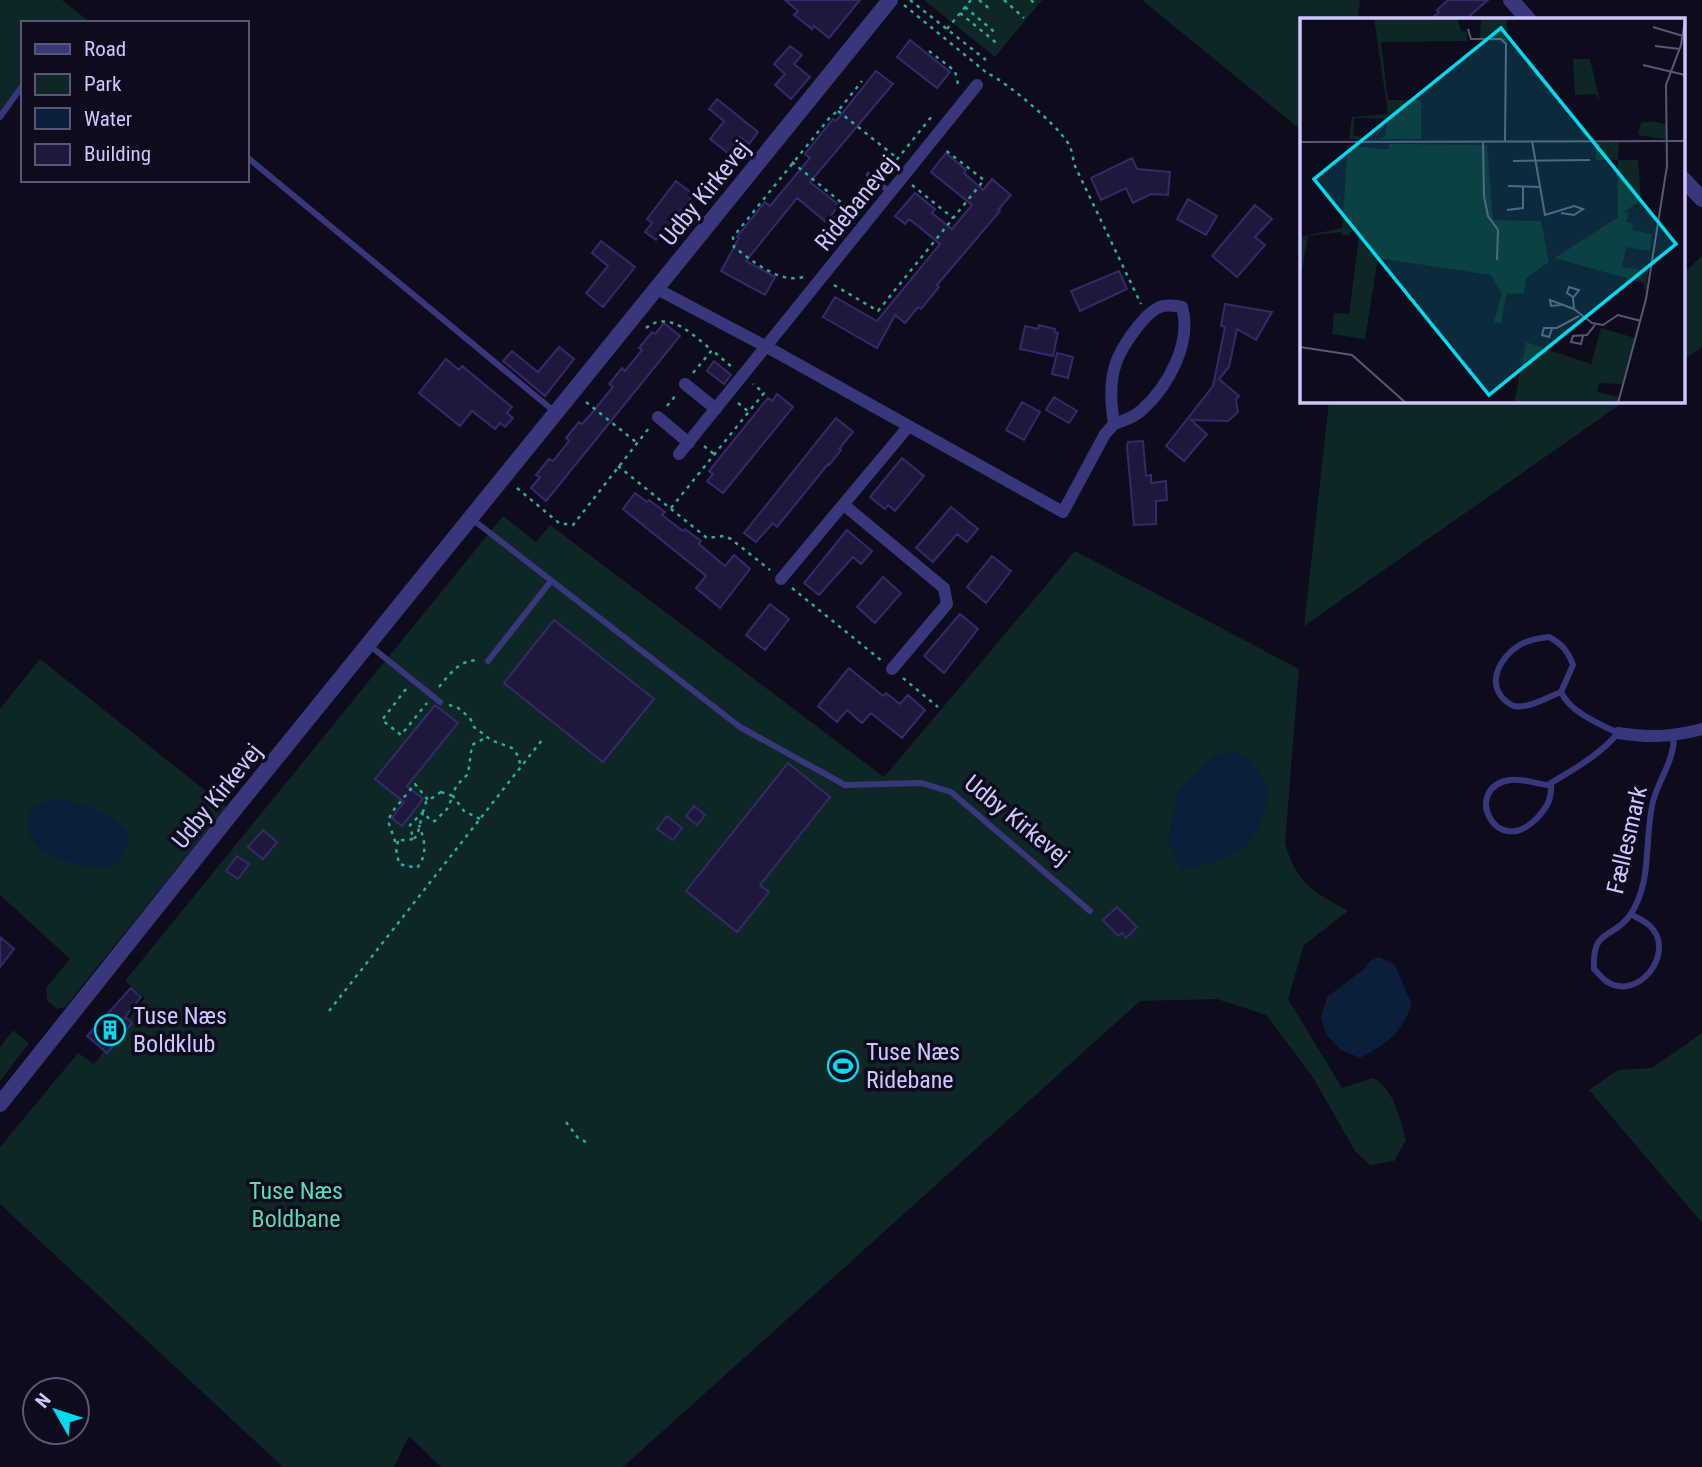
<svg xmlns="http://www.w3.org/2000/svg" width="1702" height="1467" font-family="'Roboto Condensed',sans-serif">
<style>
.green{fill:#0e2625}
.water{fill:#0b1e3c}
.building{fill:#1e183d;stroke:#352a69;stroke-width:2}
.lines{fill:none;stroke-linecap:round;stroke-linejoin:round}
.path{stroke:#2daca2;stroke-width:2.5;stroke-dasharray:3.5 5;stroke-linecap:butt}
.service{stroke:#38377b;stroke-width:6}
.minor{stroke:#38377b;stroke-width:12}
.tertiary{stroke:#38377b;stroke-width:16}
.labels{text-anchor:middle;stroke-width:7;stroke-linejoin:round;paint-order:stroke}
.street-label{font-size:24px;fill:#ccc7fe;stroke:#0e0b1c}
.poi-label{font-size:24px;fill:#ccc7fe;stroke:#0e0b1c;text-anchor:start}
.park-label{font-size:24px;fill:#55dcb8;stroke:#0e0b1c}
.inset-road{fill:none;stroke:#5a5676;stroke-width:2}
.view{fill:#02dbef;fill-opacity:0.15;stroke:#02dbef;stroke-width:3.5}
.inset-edge{fill:none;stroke:#ccc7fe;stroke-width:3.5}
</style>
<rect width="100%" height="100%" fill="#0e0b1c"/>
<!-- green -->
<path class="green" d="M0 0H62L91 23H23V81L0 112Z
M924 0H1042L995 57Z
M1142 0H1360L1358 19H1301V130Z
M1702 256V347L1683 360V274Z
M1329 401H1625L1304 626Z
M503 516 536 542 550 525 884 777 1075 551 1299 669 1285 843C1297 885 1312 890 1348 911L1304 945 1288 999 1342 1088 1373 1078C1394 1088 1400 1119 1406 1140L1394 1161 1370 1165 1355 1151 1312 1076 1266 1015 1217 999 1140 1001 623 1467H441L409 1436 394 1467H283L0 1204V1147L78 1053 94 1064 145 998 125 981Z
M40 659 226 807 65 1007 57 1009 47 1000 46 988 70 959 0 895V709Z
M13 1030 29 1043 0 1081V1047Z
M1702 1033V1223L1589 1090 1618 1070 1652 1068Z"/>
<!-- water -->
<path class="water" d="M1236 753 1248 757 1269 788C1266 800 1264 814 1259 826 1245 857 1211 864 1181 870L1168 840 1178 791 1215 755Z
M54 799C87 802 104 809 128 833 127 844 127 854 117 862 101 877 45 858 33 842 32 841 30 832 29 831 23 812 36 803 54 799Z
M1379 957 1395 965 1412 1005C1400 1034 1387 1044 1360 1058L1341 1050 1326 1034 1321 1018 1327 997 1364 969 1370 961Z"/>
<!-- building -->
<path class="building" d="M785 0H860L829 38 814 26 812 29 794 15 798 11Z
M1448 0H1488L1466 19H1431L1439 12 1437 10Z
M910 40 950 72 937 88 897 57Z
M790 46 802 55 794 64 810 77 791 99 775 85 785 74 774 64Z
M876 71 893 84 810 182 839 205 826 222 797 198 746 261 775 277 765 295 721 271 739 238 737 237 765 202 770 206 810 158 805 154 833 119 836 121Z
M717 99 758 132 749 144 740 137 728 153 710 139 724 121 709 109Z
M946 153 966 170 964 173 983 190 992 179 1011 195 998 210 1000 211 937 285 939 287 921 309 918 307 905 323 895 315 877 348 823 317 835 297 877 321 940 244 909 219 905 224 895 216 915 193 935 209 932 213 952 229 972 205 931 172Z
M1132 158 1137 169 1170 172 1168 195 1151 194 1133 203 1126 188 1101 200 1091 178Z
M676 181 694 195 656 240 645 232 652 223 647 219Z
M1188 199 1217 216 1206 235 1177 219Z
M1255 205 1272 219 1255 237 1265 245 1237 277 1212 256Z
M601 241 635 267 603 307 586 293 608 266 592 253Z
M1119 271 1127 289 1080 311 1071 291Z
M1225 304 1272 312 1256 340 1237 329 1229 367 1219 379 1239 396 1236 400 1238 412 1228 421 1191 420 1207 434 1184 461 1166 446 1213 386 1225 327 1221 326Z
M664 323 680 336 546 501 531 488 540 477 536 475 549 459 553 461 569 441 566 438 579 422 582 424 591 414 613 387 609 384 622 368 625 371 642 350 639 348 652 332 655 334Z
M1039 325 1055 329 1054 332 1058 333 1053 356 1020 349 1025 326 1038 329Z
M559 347 574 359 545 396 503 361 512 351 538 372Z
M1057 353 1073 357 1068 378 1052 374Z
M446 359 459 370 462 366 512 407 507 413 513 418 505 427 500 423 495 429 472 411 460 426 419 393Z
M714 361 731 375 724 384 707 371Z
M777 394 793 407 723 493 707 481 713 474 709 471 768 398 772 401Z
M1054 397 1077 411 1069 423 1046 410Z
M1022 402 1040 412 1024 440 1006 430Z
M836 418 853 432 839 449 841 450 829 465 828 464 777 527 773 523 756 542 744 533Z
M1143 441 1146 476 1151 475V483L1166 481 1167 500 1156 501V524L1134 525 1127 447 1128 442Z
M902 458 924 476 895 511 888 505 885 509 870 497Z
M635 493 647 502 649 500 665 512 662 515 683 531 685 529 701 541 699 544 725 566 734 555 750 569 720 608 696 588 706 576 623 509Z
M951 507 978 529 967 542 957 534 933 562 916 548Z
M847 530 872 551 861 564 853 557 819 595 804 583Z
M992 556 1011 571 986 603 967 587Z
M883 577 901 593 875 623 857 607Z
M770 604 789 619 765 650 746 635Z
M960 614 978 629 944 673 924 656Z
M554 620 654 699 603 762 504 683Z
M849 668 883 696 886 693 900 704 908 695 925 710 902 738 871 713 862 723 847 710 837 722 818 706Z
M435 705 458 723 407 786 423 799 402 826 392 818 404 802 375 779Z
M788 763 830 797 760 885 769 892 737 932 686 891Z
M694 806 705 815 697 825 686 816Z
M667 816 682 828 673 840 657 829Z
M263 830 277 842 263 859 248 847Z
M237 856 249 864 238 879 226 871Z
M1117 907 1137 927 1126 938 1122 933 1118 936 1103 920Z
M0 937 14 949 0 967Z
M131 988 141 997 125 1017 132 1023 107 1053 87 1036Z"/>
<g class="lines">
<!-- path -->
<path class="path" d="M910 0 986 60
M979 0 991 10
M1004 0 1024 18
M1031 0 1034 3
M904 5 987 73C1007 82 1056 124 1068 143 1072 149 1073 158 1074 164L1141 304
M965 7 997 34
M960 13 999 45
M947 29 971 0
M929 51 955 71 958 84 956 86
M838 111 897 158
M792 162 854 213
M886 173 932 116
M912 185 953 218
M803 277C780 284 752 261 734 247L733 237 831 116 838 111 862 81
M834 285 878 311 984 180 944 149
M646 328C670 309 693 336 712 350
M693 373 712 350 732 367
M586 402 636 442
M738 403 749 412
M667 406 676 395
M704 446 714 454
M618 466 707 538 724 536 731 539 770 570
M517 488 559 523 573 525 649 428
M671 508 764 393 753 384
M792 588 882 661
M903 678 938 707
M439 687C450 674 459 660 478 660
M406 689 382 720 401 735 427 703
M449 705 457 707 470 718 474 727 491 740 512 748 519 757 520 765
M441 792 453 796 447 809 435 821H431L423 812 426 802Z
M423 812 417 836 413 839 410 825Z
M480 819 464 811 453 796 456 786 468 774 472 745 487 737
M413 839 395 841 388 821 392 812 415 784 428 800
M398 841 396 849 399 864 417 868C428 854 425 841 419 825
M329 1011 542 740
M566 1122 578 1138 588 1143"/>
<!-- service -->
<path class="service" d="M0 117 23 85
M247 157 555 412
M869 175 891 193
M472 519 740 727 845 785 921 783 951 792 1090 911
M369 645 440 702
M488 661 551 581
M1551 783C1552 798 1548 806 1538 817 1496 862 1461 787 1510 780 1523 778 1535 784 1548 785 1572 770 1599 756 1618 733 1599 724 1570 712 1561 692L1573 665C1568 651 1562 644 1549 637 1539 638 1527 640 1518 646 1502 657 1488 678 1501 696 1504 700 1509 704 1514 706 1528 709 1548 697 1561 692
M1631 914C1637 918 1645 921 1650 926 1677 952 1638 1003 1606 981 1602 978 1598 973 1594 969 1592 927 1613 940 1630 915 1654 881 1643 835 1654 798 1661 776 1674 760 1674 736"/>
<!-- minor -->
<path class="minor" d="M657 289 767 347 1063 512 1105 434 1114 424C1111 404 1109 383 1116 363 1121 348 1144 313 1160 307 1166 304 1176 306 1182 307 1192 342 1169 385 1143 409 1135 417 1123 421 1114 424
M685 384 716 409
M658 417 689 443
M679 454 977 85
M844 505 944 588 947 604 892 669
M781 579 908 427
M1618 733C1650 738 1671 737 1702 729"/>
<!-- tertiary -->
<path class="tertiary" d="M1511 0 1528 19
M1683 179 1702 199
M0 1104 230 815 890 0"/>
</g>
<!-- icons -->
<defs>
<g id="building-ring" transform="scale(1.575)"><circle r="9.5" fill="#0e0b1c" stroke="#02dbef" stroke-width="1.5"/><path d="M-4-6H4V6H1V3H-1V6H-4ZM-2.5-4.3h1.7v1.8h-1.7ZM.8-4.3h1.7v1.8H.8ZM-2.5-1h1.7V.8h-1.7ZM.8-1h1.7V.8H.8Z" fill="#02dbef"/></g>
<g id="stadium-ring" transform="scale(1.575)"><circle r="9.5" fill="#0e0b1c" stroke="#02dbef" stroke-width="1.5"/><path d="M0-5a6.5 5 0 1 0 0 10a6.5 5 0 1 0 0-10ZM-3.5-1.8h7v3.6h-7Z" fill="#02dbef"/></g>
</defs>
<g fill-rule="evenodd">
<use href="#building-ring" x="110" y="1030"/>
<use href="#stadium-ring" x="843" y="1066"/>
</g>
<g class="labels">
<!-- street labels -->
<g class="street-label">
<text transform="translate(705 193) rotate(-51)" y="8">Udby Kirkevej</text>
<text transform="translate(856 203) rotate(-51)" y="8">Ridebanevej</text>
<text transform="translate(217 796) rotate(-51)" y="8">Udby Kirkevej</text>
<text transform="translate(1017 820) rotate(39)" y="8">Udby Kirkevej</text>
<text transform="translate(1627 840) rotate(-77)" y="8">Fællesmark</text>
</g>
<!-- poi labels -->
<g class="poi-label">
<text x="133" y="1024">Tuse Næs<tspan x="133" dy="28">Boldklub</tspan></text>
<text x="866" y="1060">Tuse Næs<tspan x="866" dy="28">Ridebane</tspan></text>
</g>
<!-- park labels -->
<g class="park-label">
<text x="296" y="1199">Tuse Næs<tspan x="296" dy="28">Boldbane</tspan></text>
</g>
</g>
<!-- overview -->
<g transform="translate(1300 18)">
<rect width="385" height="385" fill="#0e0b1c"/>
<path d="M74 0H157L161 13 167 14V23L81 24 88 82H121V121H79L86 117 87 101 65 100H55L53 117 71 121H49L52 99 88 96ZM181 0H207V24L180 21ZM273 41H290L300 84 296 76 275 77ZM350 103 366 106 365 121 338 117 341 105ZM296 124H319L318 142H338L341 182 324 194 329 195 326 204 333 206 332 212 352 216 350 233 326 229 322 249 348 253 346 275 343 265 255 240 318 199V142H296ZM89 126 187 127 193 202 241 203 249 244 226 260 224 275 206 276 201 306 194 304 202 275 191 257 78 240 65 321 32 316 34 295 49 296 60 210 43 218 41 214 8 218 0 264V219L42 210 48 127 77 131H89ZM301 310 335 320 322 366 299 365 297 374 319 379 317 385H214L226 324 291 346Z" fill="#0e2625"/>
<path class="inset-road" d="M353 9 383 18M168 11 171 21H201L206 26 205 123M355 28 380 31M343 47 385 57M183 123 184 178 188 198 198 212 197 242M232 123 245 197 274 188 283 191 274 197 261 195M0 124 385 123M213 143 290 142M208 168 240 169M207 192 223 190V169M273 279 267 275 269 269 279 272 273 280 274 291 292 305 303 307 318 297 341 303M261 287 251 288 250 282 274 291M252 311 249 319 242 317 244 310H257L279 298M283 318 281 326 271 324 273 318 287 317 295 307M0 329 52 337 106 385M318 385 346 281 367 148 366 67 381 27 385 2"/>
<path class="view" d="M201 10 376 226 189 377 14 161Z"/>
<rect width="385" height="385" class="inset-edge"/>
</g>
<!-- legend -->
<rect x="21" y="21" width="228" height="161" fill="#0e0b1c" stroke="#5a5676" stroke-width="2"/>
<rect x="35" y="44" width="35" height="10" fill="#38377b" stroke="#5a5676" stroke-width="2"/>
<text x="84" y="56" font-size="21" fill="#ccc7fe">Road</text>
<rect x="35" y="74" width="35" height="21" fill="#0e2625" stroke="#5a5676" stroke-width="2"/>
<text x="84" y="91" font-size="21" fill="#ccc7fe">Park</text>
<rect x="35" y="108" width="35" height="21" fill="#0b1e3c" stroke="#5a5676" stroke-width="2"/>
<text x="84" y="126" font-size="21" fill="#ccc7fe">Water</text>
<rect x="35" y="144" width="35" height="21" fill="#1e183d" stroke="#5a5676" stroke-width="2"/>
<text x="84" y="161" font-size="21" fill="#ccc7fe">Building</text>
<!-- north arrow -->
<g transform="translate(56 1411) rotate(309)"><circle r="33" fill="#0e0b1c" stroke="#5a5676" stroke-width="2"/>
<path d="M0-5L12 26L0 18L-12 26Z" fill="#02dbef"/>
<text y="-10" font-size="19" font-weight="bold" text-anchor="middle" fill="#ccc7fe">N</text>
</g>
</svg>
